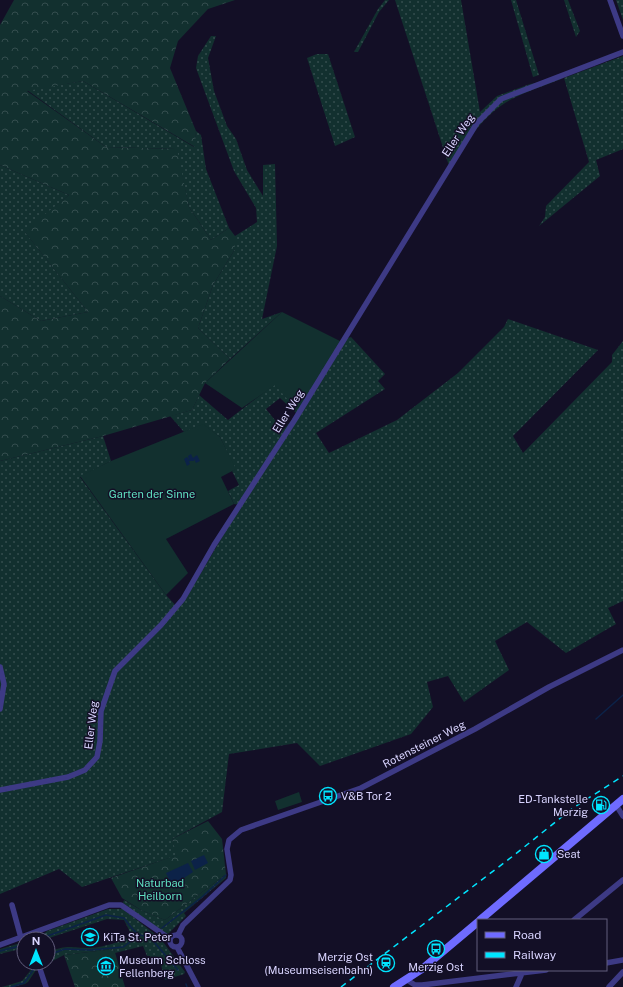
<svg xmlns="http://www.w3.org/2000/svg" width="623" height="987" font-family="'Public Sans',sans-serif">
<style>
.grass{fill:url(#grass-dots);fill-rule:evenodd}
.forest{fill:url(#forest-crowns)}
.garden{fill:#12302f}
.water{fill:#0c2248}
.lines{fill:none;stroke-linecap:round;stroke-linejoin:round}
.stream{stroke:#0c2248;stroke-width:1.5}
.street{stroke:#3d3a85;stroke-width:5.5}
.secondary{stroke:#6f6bff;stroke-width:8}
.rail{stroke:#00e5ff;stroke-width:1.5;stroke-dasharray:6 5;stroke-linecap:butt}
.labels{text-anchor:middle;stroke-width:3;stroke-linejoin:round;paint-order:stroke}
.street-label{font-size:11px;fill:#d9d4ff;stroke:#130f26}
.park-label{font-size:11px;fill:#5fe0c0;stroke:#130f26}
.poi-label{font-size:11px;fill:#d9d4ff;stroke:#130f26;text-anchor:start}
</style>
<defs>
<pattern id="grass-dots" width="8" height="8" patternUnits="userSpaceOnUse"><rect width="8" height="8" fill="#12302f"/><path d="M2 2h.1M6 6h.1" fill="none" stroke="#344d4e" stroke-width="1.8" stroke-linecap="round"/></pattern>
<pattern id="forest-crowns" width="20" height="18" patternUnits="userSpaceOnUse"><rect width="20" height="18" fill="#12302f"/><path d="M2 6a3 3 0 1 1 6 0M12 15a3 3 0 1 1 6 0" fill="none" stroke="#344d4e"/></pattern>
</defs>
<rect width="100%" height="100%" fill="#130f26"/>
<!-- grass -->
<path class="grass" d="M385 0H389L379 12 358 52H354L378 9Z
M395 0H461L480 112 497 96 530 84 564 78 623 56V149L596 160 600 176 539 226 545 217 546 206 589 162 564 78C546 85 527 91 510 100 483 115 465 143 450 169Z
M511 0H516L539 75 533 77Z
M564 0H568L580 31 576 37Z
M616 0H623V20Z
M211 36H216L208 58 214 91 227 126 236 139 247 170 263 196V165L275 164 277 246 262 319 282 312 230 359 198 328 213 285 235 249V236L257 222 256 208 234 171 196 68 198 56Z
M317 54H328L355 137 335 146 307 58Z
M83 81 194 147 196 131 201 135 206 169 229 228 211 240 189 207 176 149 106 147 27 90Z
M0 165 69 195 25 232 88 312 41 321 0 296Z
M508 319 598 350 513 436 523 453 612 362V355L623 341V601L608 608 616 624 566 653 527 622 495 641 509 670 464 702 448 676 427 682 433 707 411 734 320 766 297 743 229 754 222 812 172 839 178 855 82 887 59 869 0 894V461L103 436 111 461 80 477 166 595 177 607 201 573 241 505 234 504 228 491 239 485 232 471 235 469 220 437 203 425 184 432 170 416 192 410 199 395 228 420 275 384 340 341 351 337 385 374 378 381 385 389 316 433 329 453 397 420 458 373 504 327ZM280 398 297 414 283 430 266 409Z
M226 874V878L184 913 186 916 168 934 164 933 123 903 124 900 141 910 165 920Z
M108 909H123L161 939 185 972 184 974 165 980 160 961 152 963 150 956H147L143 946 115 953 114 949 64 955 41 967 39 963H48V952C69 944 70 948 90 948 106 947 118 942 132 936L124 920 107 919 46 939H31L45 933 47 931Z
M24 942V948L0 954V949Z
M34 966 36 970 28 982 25 984 13 987H2L22 981Z"/>
<!-- forest -->
<path class="forest" d="M14 0H235L208 9 178 41 170 68 196 131 195 147 83 81 27 91 106 147 177 149 189 207 211 240 229 228 235 236V249L213 285 198 328 230 359 205 383 192 410 103 436 0 461V296L41 321 88 312 24 231 69 195 0 165V25Z
M208 821 222 839 226 874 165 920 141 910 122 898 111 878 177 855 172 839Z
M114 949 125 987H75L64 955Z"/>
<!-- garden -->
<path class="garden" d="M282 312 340 341 297 410 275 385 242 408 205 383Z
M203 424 220 437 236 469 221 477 234 504 166 539 188 573 166 595 80 476 111 461Z
M299 792 302 802 278 810 275 801Z"/>
<!-- water -->
<path class="water" d="M191 454 193 458 197 455 200 461 196 463 194 459V461H189L190 464 187 466 184 459 187 457 189 460 188 456Z
M204 855 208 863 195 870 191 861Z
M188 863 193 872 172 886 166 873Z"/>
<g class="lines">
<!-- stream -->
<path class="stream" d="M596 719 623 695
M162 928 202 897 226 875
M149 936 178 970
M39 939 106 915 124 918C131 927 138 940 151 935
M0 951 24 945
M48 955 65 949 91 950 123 947 140 935
M186 984 187 987
M11 987 24 983 36 966"/>
<!-- street -->
<path class="street" d="M610 0 623 36
M0 667 4 684 0 709
M0 790 68 777 85 770 97 757 100 741 101 711 115 671 161 625 183 599 214 545 294 421 477 123 501 99 623 52
M616 805 623 816
M12 905 21 938
M574 920 623 880
M170 941a6 6 0 1 1 12 0a6 6 0 1 1-12 0Z
M178 935 183 925 230 880 231 875 227 849 229 840 241 830 361 788 475 729 549 687 623 650
M0 945 109 905H121L170 939
M177 947 198 987
M38 963 46 987
M606 963 623 960
M407 980 415 985H422L546 970
M516 987 523 971
M609 987 623 972"/>
<!-- secondary -->
<path class="secondary" d="M480 920 623 799
M394 987 422 969 478 922"/>
<!-- rail -->
<path class="rail" d="M341 987 513 856 573 808 623 776"/>
</g>
<!-- icons -->
<defs>
<g id="bus-ring" transform="scale(0.9)"><circle r="9.5" fill="#130f26" stroke="#00e5ff" stroke-width="1.5"/><path d="M-5-6H5V4H4V6H2V4H-2V6H-4V4H-5ZM-3.5-4V0h7V-4ZM-3.5 1.2v1.5H-2V1.2ZM2 1.2v1.5H3.5V1.2Z" fill="#00e5ff"/></g>
<g id="fuel-ring" transform="scale(0.9)"><circle r="9.5" fill="#130f26" stroke="#00e5ff" stroke-width="1.5"/><path d="M-5.5-6h7V0h2V4h1.3V-2.5L3-4.5l.8-.8L6-3V5H2.5V1h-1V6h-7ZM-4.2-4.7v3.2H.2V-4.7Z" fill="#00e5ff"/></g>
<g id="shop-ring" transform="scale(0.9)"><circle r="9.5" fill="#130f26" stroke="#00e5ff" stroke-width="1.5"/><path d="M-5-2.5h2.3a2.7 3.5 0 0 1 5.4 0H5L5.5 6h-11ZM-1.5-2.5h3a1.5 2.3 0 0 0-3 0Z" fill="#00e5ff"/></g>
<g id="school-ring" transform="scale(0.9)"><circle r="9.5" fill="#130f26" stroke="#00e5ff" stroke-width="1.5"/><path d="M0-5L7-2L0 1L-7-2ZM-4 1L0 2.5L4 1V4Q0 6-4 4Z" fill="#00e5ff"/></g>
<g id="station-ring" transform="scale(0.9)"><circle r="9.5" fill="#130f26" stroke="#00e5ff" stroke-width="1.5"/><path d="M-3-6H3Q5-6 5-4V2Q5 4 3 4L4.5 6H3L1.5 4h-3L-3 6H-4.5L-3 4Q-5 4-5 2V-4Q-5-6-3-6ZM-3.5-4v3h7v-3ZM-3.5 1v1.5H-2V1ZM2 1v1.5H3.5V1Z" fill="#00e5ff"/></g>
<g id="museum-ring" transform="scale(0.9)"><circle r="9.5" fill="#130f26" stroke="#00e5ff" stroke-width="1.5"/><path d="M0-6L6-3V-2H-6V-3ZM-5-1h2V3h-2ZM-1-1h2V3h-2ZM3-1h2V3H3ZM-6 4H6V6H-6Z" fill="#00e5ff"/></g>
</defs>
<g fill-rule="evenodd">
<use href="#bus-ring" x="328" y="796"/>
<use href="#fuel-ring" x="601" y="805"/>
<use href="#shop-ring" x="544" y="854"/>
<use href="#school-ring" x="90" y="937"/>
<use href="#bus-ring" x="436" y="949"/>
<use href="#station-ring" x="386" y="963"/>
<use href="#museum-ring" x="106" y="966"/>
</g>
<g class="labels">
<!-- street labels -->
<g class="street-label">
<text transform="translate(458 135) rotate(-56)" y="4">Eller Weg</text>
<text transform="translate(288 411) rotate(-58)" y="4">Eller Weg</text>
<text transform="translate(91 725) rotate(-83)" y="4">Eller Weg</text>
<text transform="translate(424 744) rotate(-27)" y="4">Rotensteiner Weg</text>
</g>
<!-- park labels -->
<g class="park-label">
<text x="152" y="498">Garten der Sinne</text>
<text x="160" y="887">Naturbad<tspan x="160" dy="13">Heilborn</tspan></text>
</g>
<!-- poi labels -->
<g class="poi-label">
<text x="341" y="800">V&amp;B Tor 2</text>
<text x="588" y="803" text-anchor="end">ED-Tankstelle<tspan x="588" dy="13">Merzig</tspan></text>
<text x="557" y="858">Seat</text>
<text x="103" y="941">KiTa St. Peter</text>
<text x="373" y="961" text-anchor="end">Merzig Ost<tspan x="373" dy="13">(Museumseisenbahn)</tspan></text>
<text x="119" y="964">Museum Schloss<tspan x="119" dy="13">Fellenberg</tspan></text>
<text x="436" y="971" text-anchor="middle">Merzig Ost</text>
</g>
</g>
<!-- legend -->
<rect x="477" y="919" width="130" height="52" fill="#130f26" stroke="#625e7d"/>
<rect x="485" y="932" width="20" height="6" fill="#6f6bff" stroke="#625e7d"/>
<text x="513" y="939" font-size="12" fill="#d9d4ff">Road</text>
<rect x="485" y="952" width="20" height="6" fill="#00e5ff" stroke="#625e7d"/>
<text x="513" y="959" font-size="12" fill="#d9d4ff">Railway</text>
<!-- north arrow -->
<g transform="translate(36 951)"><circle r="19" fill="#130f26" stroke="#625e7d"/>
<path d="M0-3L7 15L0 10L-7 15Z" fill="#00e5ff"/>
<text y="-6" font-size="11" font-weight="bold" text-anchor="middle" fill="#d9d4ff">N</text>
</g>
</svg>
